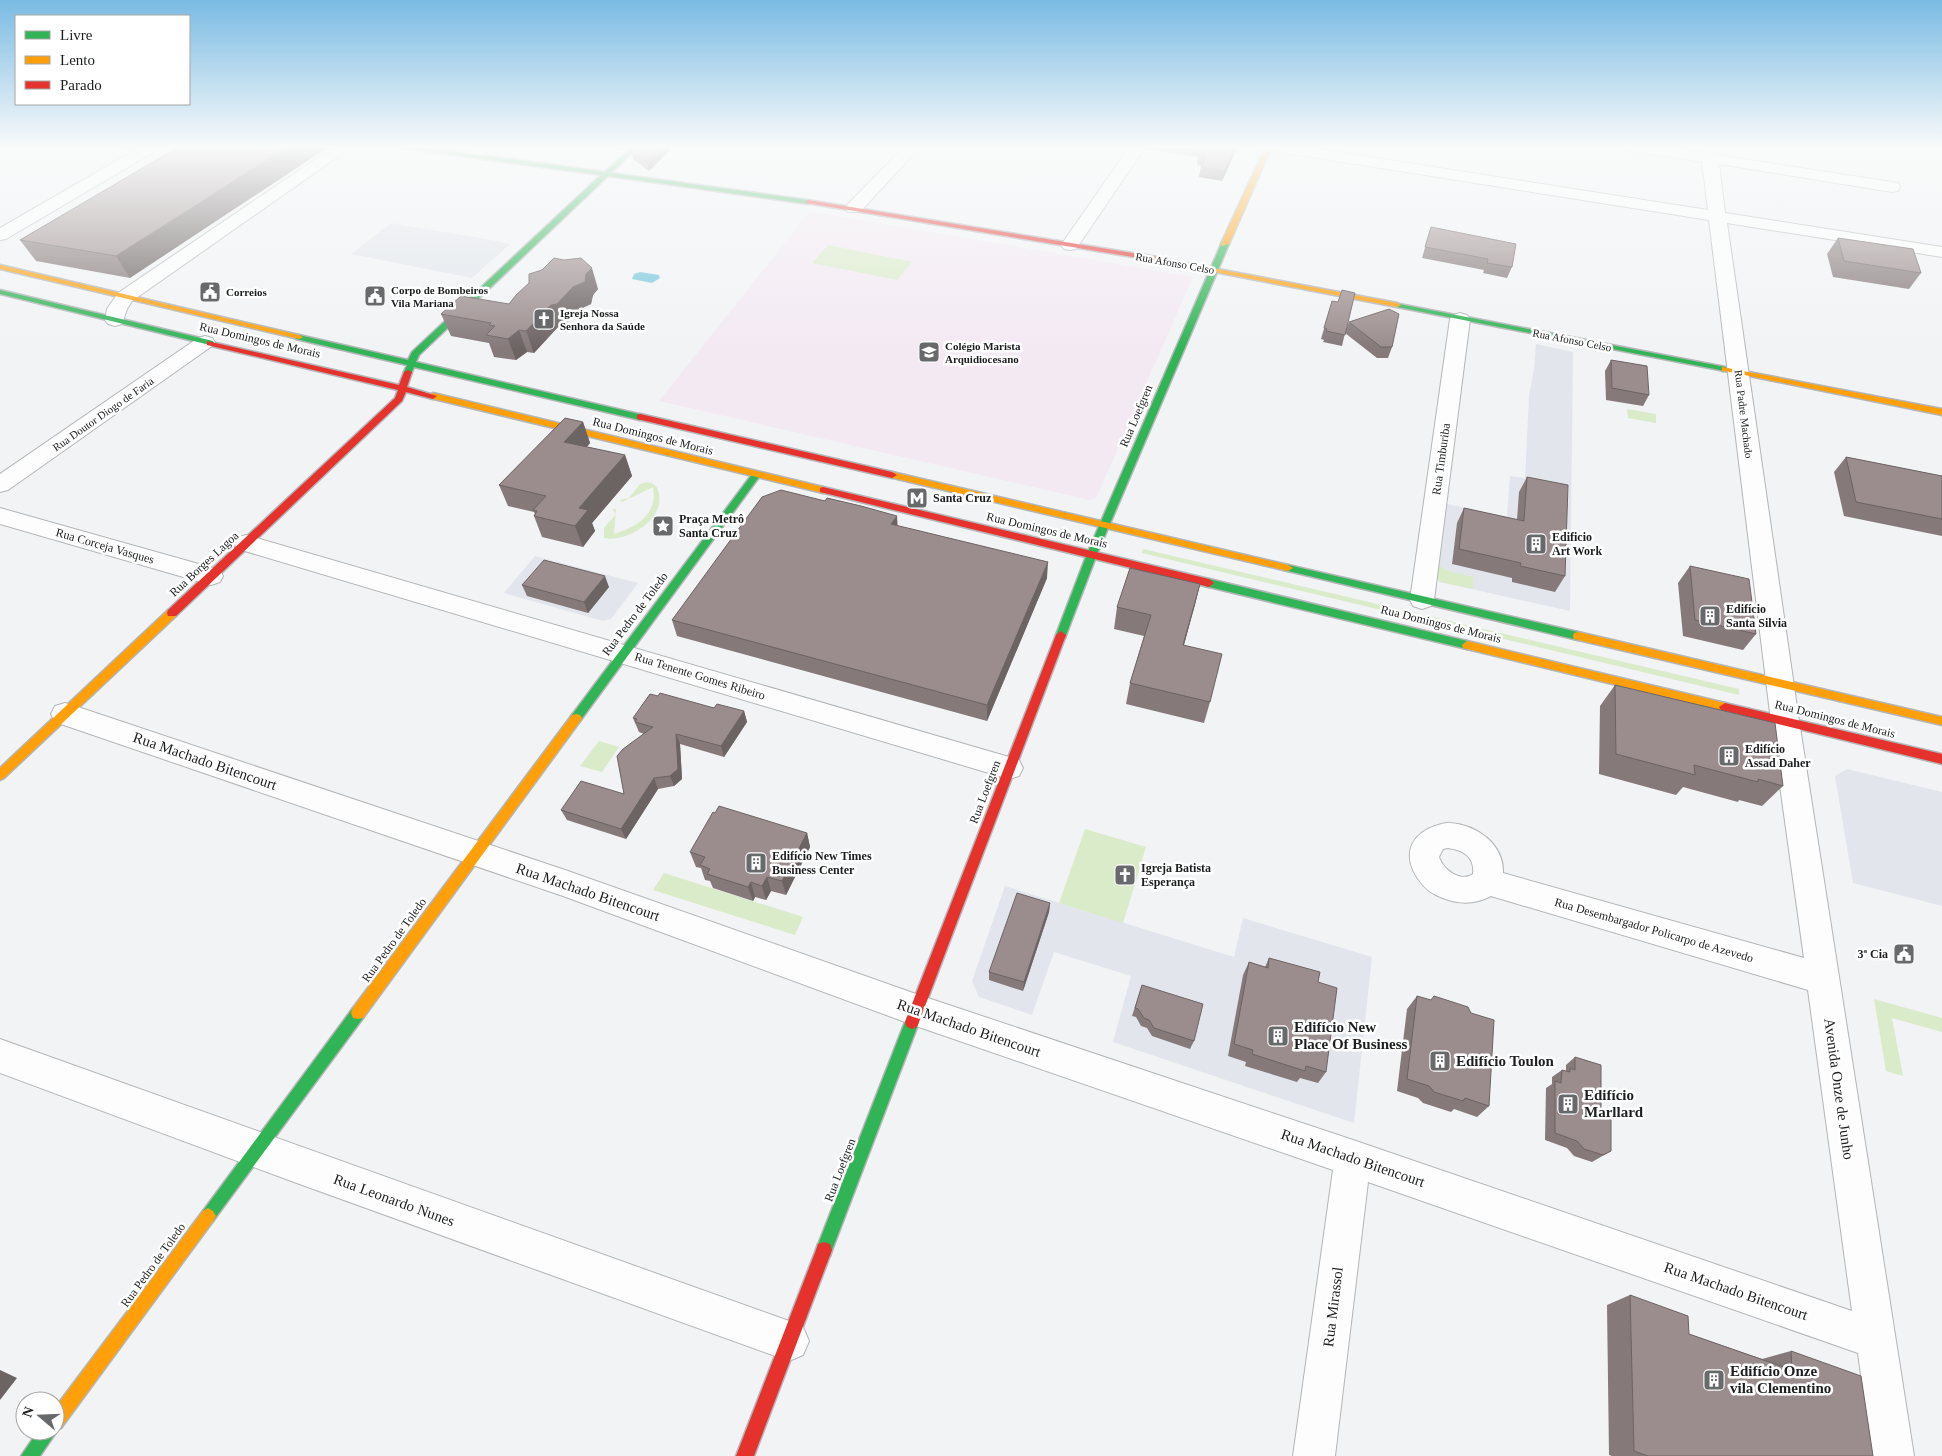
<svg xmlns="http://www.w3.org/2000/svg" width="1942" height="1456" font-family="'Times New Roman',serif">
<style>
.built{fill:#e2e6ec}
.education{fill:#f3e9f3}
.green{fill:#daebc9}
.water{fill:#76c6dc}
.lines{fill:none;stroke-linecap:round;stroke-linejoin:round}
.street-casing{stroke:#b3b5b6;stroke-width:2}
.fast-casing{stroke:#b3b5b6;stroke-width:3}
.slow-casing{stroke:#b3b5b6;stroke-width:3}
.jam-casing{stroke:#b3b5b6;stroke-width:3}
.street{fill:#fdfdfe;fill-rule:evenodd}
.fast{fill:#30b455;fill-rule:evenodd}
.slow{fill:#ff9f0a;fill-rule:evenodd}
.jam{fill:#e5322d;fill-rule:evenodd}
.wall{fill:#85797a}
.shaded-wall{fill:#6c6363}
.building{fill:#9b8d8e;stroke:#6c6363}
.labels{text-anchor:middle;stroke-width:5;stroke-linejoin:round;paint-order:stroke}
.far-street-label{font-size:11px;fill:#1d1e1f;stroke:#fff}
.far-poi-label{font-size:11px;font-weight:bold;fill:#1d1e1f;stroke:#fff;text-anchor:start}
.street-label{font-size:12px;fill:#1d1e1f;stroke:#fff}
.poi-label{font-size:12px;font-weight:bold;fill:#1d1e1f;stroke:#fff;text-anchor:start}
.near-street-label{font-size:15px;fill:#1d1e1f;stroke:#fff}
.near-poi-label{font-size:15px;font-weight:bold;fill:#1d1e1f;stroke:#fff;text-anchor:start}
</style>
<rect width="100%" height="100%" fill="#f1f3f5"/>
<!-- built -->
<path class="built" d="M391 223 497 241 510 244 472 278 351 254Z
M1536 344 1573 352 1570 611 1440 582 1437 579 1447 504 1507 517 1510 476 1525 478 1529 396 1534 369Z
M535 556 638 583 611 619 603 621 504 593Z
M1847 769 1942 792V906L1853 883 1835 776Z
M1005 886 1234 957 1243 918 1372 957 1354 1123 1113 1042 1131 976 1054 952 1032 1015 979 997 972 981Z"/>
<!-- education -->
<path class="education" d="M810 211 1193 277 1096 498 1090 500 659 401Z"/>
<!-- green -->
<path class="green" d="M828 245 912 262 897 280 812 263Z
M1627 409 1656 414V423L1628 418Z
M647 482C655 484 658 486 659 495 664 520 626 543 604 538V528L616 514 612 509H616L614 534C637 527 658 514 653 487L622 502 620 500 629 498 640 484Z
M1143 549 1739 689V695L1142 553Z
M1439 564 1445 570 1473 577V589L1440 582 1437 579Z
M599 741 619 747 602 772 580 766Z
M1085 829 1146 847 1123 923 1059 903Z
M664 873 803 917 795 935 653 890Z
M1874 999 1942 1018V1032L1892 1018 1903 1076 1886 1071Z"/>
<!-- water -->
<path class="water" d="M640 272 659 275 660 278 652 283 632 279 634 274Z"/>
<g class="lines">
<!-- street casing -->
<g class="street-casing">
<path id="street" d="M142 146H161L159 149 6 239 0 240V228Z
M335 146H353L132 301 127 309 122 324 115 326 108 324 105 320 107 309 118 293Z
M476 146H494L480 158H468L466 155Z
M905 146H921L860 212H848L846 208 848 204Z
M1130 146H1146L1076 249 1070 250 1064 249 1061 245Z
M1265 146H1300L1708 210 1702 162 1632 151 1626 149 1624 146H1660L1701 152 1700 146H1716L1717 155 1892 182 1898 183 1900 187 1898 191 1892 192 1719 164 1725 213 1942 247V257L1727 223 1799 721 1914 1456H1872L1858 1353 1368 1182 1335 1456H1293L1333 1170 916 1026 563 896 55 722 51 714 55 706 65 703 75 706 565 870 916 994 1353 1140 1852 1311 1808 990 1491 896C1472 906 1455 904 1436 895 1425 890 1418 880 1413 870 1404 849 1415 833 1435 826 1440 825 1445 822 1450 823 1477 825 1504 844 1503 873L1804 958 1771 721 1709 220 1273 151 1267 149ZM1448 848C1463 850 1475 857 1473 874 1460 883 1443 869 1439 857L1443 849Z
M1460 313 1467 315 1470 319 1434 600 1431 606 1422 609 1413 606 1410 600 1450 319 1453 315Z
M205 336 212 338 215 342 212 346 8 490 0 492V474L198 338Z
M0 508 220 570 223 576 220 582 211 585 0 524Z
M246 535 1009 757 1019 760 1023 768 1019 776 1009 779 238 549 234 543 238 537Z
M0 1039 789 1321 803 1327 809 1341 803 1355 789 1361 294 1182 0 1073Z"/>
</g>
<!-- fast casing -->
<g class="fast-casing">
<path id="fast" d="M399 146H413L605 172 633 146H639L611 173 808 200 811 202 808 204 608 176 419 355 416 362 643 415 644 417 640 420 414 367 411 374H408L404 372 407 365 296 339 295 337 299 335 408 360 412 352 601 175 402 148Z
M1222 242 1229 244 1097 554 1066 635 1065 638H1057L1056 635 1087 554Z
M0 290 213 341 214 343 210 345 0 294Z
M1394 303 1725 367 1729 369 1725 371 1397 307 1393 305Z
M756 472 759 473V477L580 721H572L570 718 572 715 753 473Z
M1288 565 1578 632 1583 636 1578 640 1284 570 1283 568Z
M1209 579 1467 641 1472 645 1467 649 1205 586 1204 583Z
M358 1007 363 1008 365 1013 363 1018 213 1221 208 1224 203 1221 200 1216 203 1211 353 1008Z
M912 1015 917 1017 919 1022 832 1250 830 1256 824 1258 818 1256 816 1250 905 1022 907 1017Z
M55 1427 57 1431 40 1456H21L38 1431H55Z"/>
</g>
<!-- slow casing -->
<g class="slow-casing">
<path id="slow" d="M1266 146H1272L1229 244 1222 246 1221 244Z
M1154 257 1397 303 1401 305 1397 307 1157 261 1153 259Z
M0 265 299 335 303 337 299 339 0 269Z
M1722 367 1942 409V415L1725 371H1722Z
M433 393 823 487 828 490 823 493 430 398 429 396Z
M892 472 1288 565 1293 568 1288 571 889 477V473Z
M172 609 176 610 177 613 176 616 4 778 0 780V768L168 610Z
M1578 632 1942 717V725L1574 639 1573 636 1574 633Z
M1467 641 1725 703 1731 707 1725 711 1463 648 1462 645Z
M576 714 580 715 582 718 580 721 363 1018 358 1019 353 1018 351 1013 353 1008 572 715Z
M208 1208 213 1211 216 1216 213 1221 61 1428 55 1430V1408L203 1211Z"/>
</g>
<!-- jam casing -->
<g class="jam-casing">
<path id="jam" d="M808 200 1157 257 1161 259 1157 261 806 203 805 202Z
M207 341 399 385 404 372 408 370 412 372 407 387 437 396 433 399 406 392 402 401 176 616H168L167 613 168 610 395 398 398 390 207 345Z
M640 414 892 472 897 475 892 478 637 419V415Z
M823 487 1209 579 1214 583 1209 587 820 492V488Z
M1061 631 1066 635 919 1022 917 1027 912 1029 907 1027 905 1022 1056 635Z
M1725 703 1942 754V764L1721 710 1719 707Z
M824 1242 830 1244 832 1250 754 1456H736L816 1250 818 1244Z"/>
</g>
<!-- street -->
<use href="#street" class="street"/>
<!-- fast -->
<use href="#fast" class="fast"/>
<!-- slow -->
<use href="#slow" class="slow"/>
<!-- jam -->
<use href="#jam" class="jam"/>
</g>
<!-- wall -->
<path class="wall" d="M111 146H139L133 149Z
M180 146 130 278 36 261 20 240Z
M615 146H624L620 150Z
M634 146H668L669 151 649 171 633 159 631 149Z
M1149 146H1238L1222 181 1199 177 1201 166 1197 165 1198 157 1148 149Z
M1431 227 1512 267 1507 278 1483 273 1484 270 1422 258Z
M1838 238 1921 273 1909 289 1833 277 1827 254Z
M529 283 598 289 593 295 591 304 580 309 565 325 558 327 534 353 527 352 516 360 494 357 489 343 451 336 441 314 509 304Z
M1332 301 1346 329 1349 322 1392 347 1388 358H1377L1345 333 1342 346 1323 342 1324 340 1321 339Z
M1611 360 1649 395 1643 406 1606 400 1605 371Z
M583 422 590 443 587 447 625 455 632 476 592 523 595 531 583 547 542 537 534 516 535 514 534 512 508 506 499 485Z
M1846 457 1942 476V536L1844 516 1834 472Z
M1527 477 1565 576 1555 592 1512 582V578L1452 564 1457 523 1464 508 1517 520 1519 492Z
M897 526 1047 578 987 721 677 636 672 620Z
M1690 566 1756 634 1743 650 1683 636 1678 583Z
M1200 584 1184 645 1210 702 1204 723 1126 704 1130 683 1144 636 1114 629 1117 607Z
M522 585 609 587 588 613 527 596Z
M1615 685 1783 786 1762 806 1739 800 1738 802 1683 787 1676 795 1599 774 1600 706Z
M658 696 714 708 744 711 747 722 724 757 680 744 682 779 674 786 658 789 626 839 567 820 561 810 624 794 644 734 639 732 633 718Z
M807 833 810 847 786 895 771 891 766 900 755 897 753 901 713 888 710 881 705 880 701 868 696 867 690 852Z
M1050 903 1049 912 1023 991 989 980V972Z
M1269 958 1318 982 1326 1072 1318 1083 1300 1078 1297 1082 1245 1066 1246 1062 1228 1056 1243 975 1249 962 1265 967Z
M1142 985 1194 1041 1190 1049 1152 1036 1147 1028 1141 1026 1136 1017 1132 1016Z
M1417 996 1489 1106 1477 1117 1454 1109 1451 1112 1423 1103 1418 1098 1397 1091 1407 1009Z
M1575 1057 1601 1110 1611 1151 1592 1162 1574 1156 1567 1148 1545 1140 1546 1088 1552 1084V1077L1562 1070 1566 1071V1065Z
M1630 1295 1689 1334 1762 1359 1791 1351 1873 1456H1612L1609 1455 1607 1305Z"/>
<!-- shaded-wall -->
<path class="shaded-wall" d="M131 146H139L133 149Z
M289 146H330L130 278 116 256Z
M619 146H624L620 150Z
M662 146H668L669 151 649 171 646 161Z
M1235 146H1238L1222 181 1224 171Z
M592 268 598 289 593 295 591 304 580 309 565 325 558 327 534 353 526 331 551 305Z
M519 330 527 352 516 360 508 339Z
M583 422 590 443 572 463 564 442Z
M625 455 632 476 592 523 595 531 583 547 575 526 579 508Z
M897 516 898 532 891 524Z
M1048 562 1047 578 987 721V705Z
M605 576 609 587 588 613 584 602Z
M1200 584 1195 605 1178 666 1183 645Z
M744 711 747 722 724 757 721 746Z
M676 734 680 744 682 779 674 786 670 776Z
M654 778 658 789 626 839 621 829Z
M807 833 810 847 786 895 782 881Z
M767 877 771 891 766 900 762 886Z
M751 882 755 897 753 901 748 887Z
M1050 903 1049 912 1023 991 1024 982Z
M0 1370 17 1378 0 1400Z"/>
<!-- building -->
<path class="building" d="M180 146H289L116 256 20 240Z
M634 146H662L646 161 631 149Z
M1191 146H1235L1224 171 1201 167 1206 156 1198 155 1202 147Z
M1431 227 1516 244 1512 267 1487 263 1488 259 1425 247Z
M1838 238 1913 249 1921 273 1844 261Z
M554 258 564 260 581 258 592 268 586 274 585 282 573 287 557 304 551 305 526 331 519 330 508 339 486 335 495 326 489 325 491 323 441 314 461 296 509 304 516 295 529 283V274L542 270Z
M1342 290 1355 293 1345 335 1326 331 1327 329 1324 328 1332 301 1338 302Z
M1389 309 1399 314 1392 347H1381L1349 322Z
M1611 360 1647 366 1649 395 1612 388Z
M565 418 583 422 564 442 625 455 579 508 588 510 575 526 534 516 537 511 533 510 546 496 499 485Z
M1846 457 1942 476V519L1856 502Z
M1527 477 1568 485 1565 576 1520 566 1521 563 1459 549 1464 508 1524 521Z
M781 490 825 501 827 498 861 506 897 516 891 524 1048 562 987 705 672 620 762 497Z
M544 560 605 576 584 602 522 585Z
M1690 566 1749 579 1756 634 1695 620Z
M1130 568 1200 584 1183 645 1222 654 1210 702 1130 683 1151 615 1117 607Z
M1615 685 1775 723 1783 786 1758 779V782L1694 765 1695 775 1616 754Z
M660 693 714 708 717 704 744 711 721 746 676 734 678 769 670 776 654 778 621 829 561 810 581 781 624 794 617 756 623 749 653 727 635 722 637 719 633 718 650 694 658 696Z
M719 806 807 833 782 881 767 877 762 886 751 882 748 887 707 874 710 869 700 865 705 857 690 852 713 812 715 813Z
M1017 893 1050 903 1024 982 989 972Z
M1269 958 1320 972 1318 982 1337 988 1326 1072 1306 1066 1305 1071 1252 1054 1253 1050 1234 1044 1249 962 1268 968Z
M1142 985 1203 1004 1194 1041 1154 1028 1149 1020 1144 1018 1138 1009 1135 1008Z
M1417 996 1431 1000 1434 996 1468 1007 1471 1013 1494 1020 1489 1106 1465 1098 1463 1101 1434 1092 1429 1086 1407 1079Z
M1575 1057 1601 1065V1110L1611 1113V1151L1603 1155 1584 1149 1577 1141 1555 1133V1081L1561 1083 1562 1070 1570 1072V1068L1575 1070Z
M1630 1295 1688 1316 1689 1334 1792 1370 1791 1351 1861 1376 1873 1456H1648L1634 1451Z"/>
<!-- sky -->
<linearGradient id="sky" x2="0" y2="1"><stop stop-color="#7abbe3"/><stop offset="0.42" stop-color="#f9fafa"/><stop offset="1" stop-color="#f9fafa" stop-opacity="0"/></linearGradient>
<rect width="1942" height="349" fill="url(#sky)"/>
<!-- icons -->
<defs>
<g id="civic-square" transform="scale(1.125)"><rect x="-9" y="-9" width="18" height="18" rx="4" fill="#67696a" stroke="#fff"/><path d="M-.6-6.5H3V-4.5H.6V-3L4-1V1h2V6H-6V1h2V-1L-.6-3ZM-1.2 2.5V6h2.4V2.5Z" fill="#fff"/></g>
<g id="church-square" transform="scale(1.125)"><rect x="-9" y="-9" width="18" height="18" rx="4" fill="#67696a" stroke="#fff"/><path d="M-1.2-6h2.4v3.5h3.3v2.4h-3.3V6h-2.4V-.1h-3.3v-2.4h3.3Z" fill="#fff"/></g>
<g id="school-square" transform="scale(1.125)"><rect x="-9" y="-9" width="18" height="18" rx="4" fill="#67696a" stroke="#fff"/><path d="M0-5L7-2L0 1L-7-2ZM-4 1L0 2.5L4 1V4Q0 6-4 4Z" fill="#fff"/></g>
<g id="metro-square" transform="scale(1.125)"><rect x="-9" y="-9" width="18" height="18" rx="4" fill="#67696a" stroke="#fff"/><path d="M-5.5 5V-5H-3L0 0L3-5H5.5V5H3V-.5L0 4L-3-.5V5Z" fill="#fff"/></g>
<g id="sight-square" transform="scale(1.125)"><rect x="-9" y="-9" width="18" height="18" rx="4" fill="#67696a" stroke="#fff"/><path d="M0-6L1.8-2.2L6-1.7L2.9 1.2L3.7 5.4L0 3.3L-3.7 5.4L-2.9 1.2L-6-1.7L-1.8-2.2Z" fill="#fff"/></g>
<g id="building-square" transform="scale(1.125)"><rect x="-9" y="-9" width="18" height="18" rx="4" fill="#67696a" stroke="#fff"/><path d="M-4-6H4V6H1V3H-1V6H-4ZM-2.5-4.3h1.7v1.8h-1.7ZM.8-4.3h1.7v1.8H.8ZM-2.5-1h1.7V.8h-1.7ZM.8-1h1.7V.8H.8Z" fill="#fff"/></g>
</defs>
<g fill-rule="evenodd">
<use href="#civic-square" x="210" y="292"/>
<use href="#civic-square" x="375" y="296"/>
<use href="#church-square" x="544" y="319"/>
<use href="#school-square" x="929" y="352"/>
<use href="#metro-square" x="917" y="498"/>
<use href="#sight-square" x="663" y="526"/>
<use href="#building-square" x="1536" y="544"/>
<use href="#building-square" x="1710" y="616"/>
<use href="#building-square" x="1729" y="756"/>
<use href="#building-square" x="756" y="863"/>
<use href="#church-square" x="1125" y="875"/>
<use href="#civic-square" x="1904" y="954"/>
<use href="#building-square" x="1278" y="1036"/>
<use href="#building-square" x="1440" y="1061"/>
<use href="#building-square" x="1568" y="1104"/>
<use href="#building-square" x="1714" y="1380"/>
</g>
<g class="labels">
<!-- far-street labels -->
<g class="far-street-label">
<text transform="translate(1175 263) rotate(10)" y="4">Rua Afonso Celso</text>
<text transform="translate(1572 340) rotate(11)" y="4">Rua Afonso Celso</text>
<text transform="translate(103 414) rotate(-35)" y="4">Rua Doutor Diogo de Faria</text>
<text transform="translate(1744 414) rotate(83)" y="4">Rua Padre Machado</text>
</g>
<!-- far-poi labels -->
<g class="far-poi-label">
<text x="391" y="294">Corpo de Bombeiros<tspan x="391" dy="13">Vila Mariana</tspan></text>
<text x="226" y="296">Correios</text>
<text x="560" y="317">Igreja Nossa<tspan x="560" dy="13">Senhora da Saúde</tspan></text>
<text x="945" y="350">Colégio Marista<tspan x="945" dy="13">Arquidiocesano</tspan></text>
</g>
<!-- street labels -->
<g class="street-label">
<text transform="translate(260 340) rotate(13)" y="4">Rua Domingos de Morais</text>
<text transform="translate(1136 416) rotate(-67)" y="4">Rua Loefgren</text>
<text transform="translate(653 436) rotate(14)" y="4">Rua Domingos de Morais</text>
<text transform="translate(1441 459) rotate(-82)" y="4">Rua Timburiba</text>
<text transform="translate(1047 530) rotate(13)" y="4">Rua Domingos de Morais</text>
<text transform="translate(105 546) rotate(16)" y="4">Rua Corceja Vasques</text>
<text transform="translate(204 564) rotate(-43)" y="4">Rua Borges Lagoa</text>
<text transform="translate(635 614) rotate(-53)" y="4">Rua Pedro de Toledo</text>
<text transform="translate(1441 624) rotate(14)" y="4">Rua Domingos de Morais</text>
<text transform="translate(700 676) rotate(17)" y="4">Rua Tenente Gomes Ribeiro</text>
<text transform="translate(1835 719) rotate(14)" y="4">Rua Domingos de Morais</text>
<text transform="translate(985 792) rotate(-69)" y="4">Rua Loefgren</text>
<text transform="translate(1654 930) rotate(16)" y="4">Rua Desembargador Policarpo de Azevedo</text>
<text transform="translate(394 940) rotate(-54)" y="4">Rua Pedro de Toledo</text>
<text transform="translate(840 1170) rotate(-69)" y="4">Rua Loefgren</text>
<text transform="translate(153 1265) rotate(-54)" y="4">Rua Pedro de Toledo</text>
</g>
<!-- poi labels -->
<g class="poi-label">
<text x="933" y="502">Santa Cruz</text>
<text x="679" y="523">Praça Metrô<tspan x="679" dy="14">Santa Cruz</tspan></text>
<text x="1552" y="541">Edificio<tspan x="1552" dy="14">Art Work</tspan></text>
<text x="1726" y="613">Edifício<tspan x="1726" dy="14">Santa Silvia</tspan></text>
<text x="1745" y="753">Edifício<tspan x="1745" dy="14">Assad Daher</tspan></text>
<text x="772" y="860">Edifício New Times<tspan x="772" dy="14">Business Center</tspan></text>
<text x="1141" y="872">Igreja Batista<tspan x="1141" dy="14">Esperança</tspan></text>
<text x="1888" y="958" text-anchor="end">3ª Cia</text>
</g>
<!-- near-street labels -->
<g class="near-street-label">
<text transform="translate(205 761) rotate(19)" y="5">Rua Machado Bitencourt</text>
<text transform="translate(588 892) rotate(19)" y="5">Rua Machado Bitencourt</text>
<text transform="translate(969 1028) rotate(19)" y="5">Rua Machado Bitencourt</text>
<text transform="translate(1839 1089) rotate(82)" y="5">Avenida Onze de Junho</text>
<text transform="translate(1353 1158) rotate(19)" y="5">Rua Machado Bitencourt</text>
<text transform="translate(394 1200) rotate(20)" y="5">Rua Leonardo Nunes</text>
<text transform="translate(1736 1291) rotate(19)" y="5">Rua Machado Bitencourt</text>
<text transform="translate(1333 1307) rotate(-83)" y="5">Rua Mirassol</text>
</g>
<!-- near-poi labels -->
<g class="near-poi-label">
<text x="1294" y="1032">Edifício New<tspan x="1294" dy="17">Place Of Business</tspan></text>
<text x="1456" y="1066">Edifício Toulon</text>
<text x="1584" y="1100">Edifício<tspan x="1584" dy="17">Marllard</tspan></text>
<text x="1730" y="1376">Edifício Onze<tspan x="1730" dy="17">vila Clementino</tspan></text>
</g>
</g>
<!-- legend -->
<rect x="15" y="15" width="175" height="90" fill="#ffffff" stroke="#a5a5a5"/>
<rect x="25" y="31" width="25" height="8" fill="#30b455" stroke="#a5a5a5"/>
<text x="60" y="40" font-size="15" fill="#1d1e1f">Livre</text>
<rect x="25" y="56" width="25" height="8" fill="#ff9f0a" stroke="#a5a5a5"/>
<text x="60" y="65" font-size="15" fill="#1d1e1f">Lento</text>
<rect x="25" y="81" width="25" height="8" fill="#e5322d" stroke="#a5a5a5"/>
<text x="60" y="90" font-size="15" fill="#1d1e1f">Parado</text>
<!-- north arrow -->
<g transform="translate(40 1416) rotate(289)"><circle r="24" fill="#ffffff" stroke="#a5a5a5"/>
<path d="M0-4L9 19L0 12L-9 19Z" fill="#67696a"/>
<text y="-8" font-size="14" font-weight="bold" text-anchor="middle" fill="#1d1e1f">N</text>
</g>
</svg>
